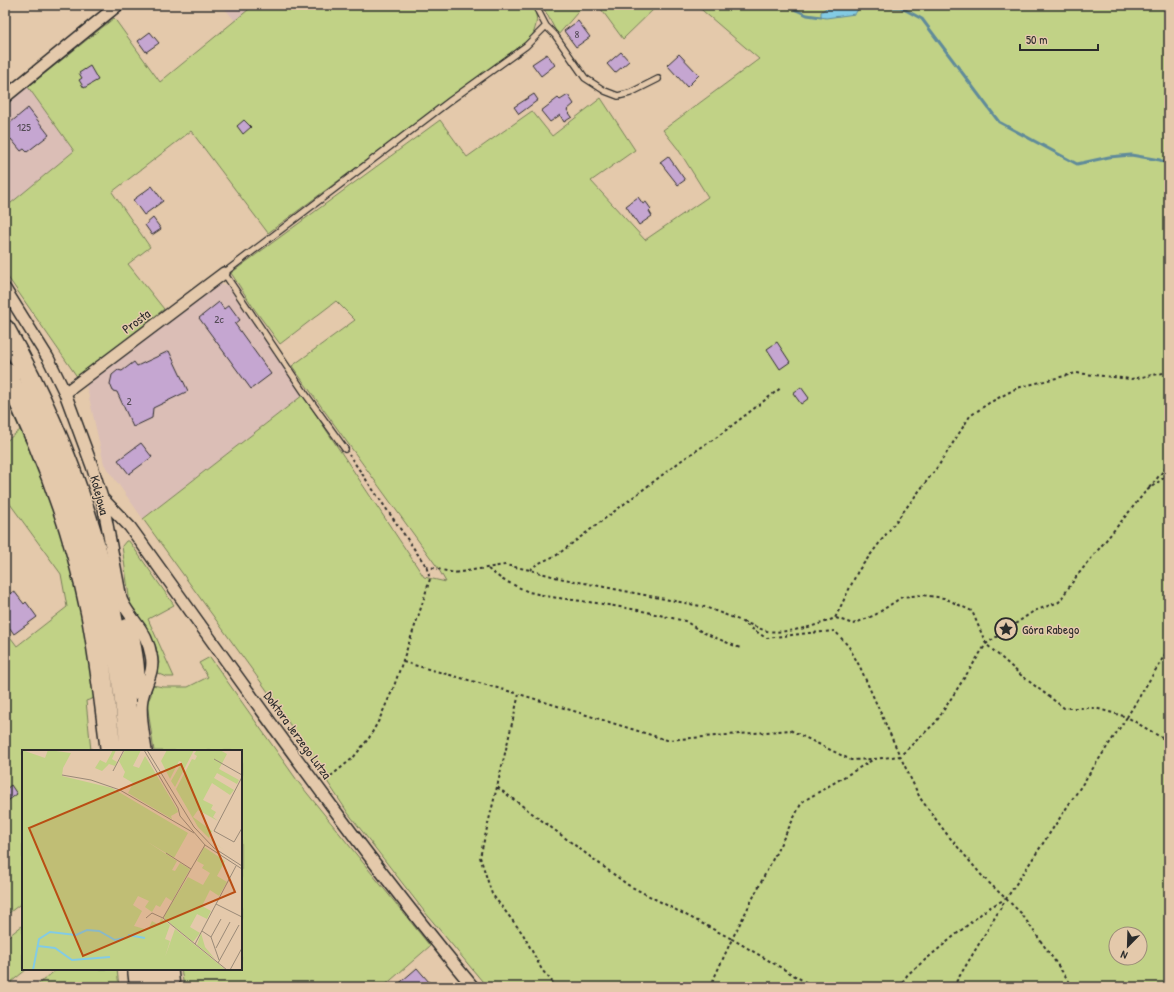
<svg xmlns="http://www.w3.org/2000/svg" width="1174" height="992" font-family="'Patrick Hand',sans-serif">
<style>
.built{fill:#dbbeb6}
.green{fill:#c1d286;stroke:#767e58;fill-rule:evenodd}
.water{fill:#83cbe4;stroke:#608b9a}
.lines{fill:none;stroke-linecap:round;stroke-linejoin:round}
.stream{stroke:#608b9a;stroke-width:3}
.building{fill:#c5a6d1;stroke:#2b2b2b}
.lane-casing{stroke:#2b2b2b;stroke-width:8}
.street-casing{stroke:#2b2b2b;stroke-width:14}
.highway-casing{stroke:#2b2b2b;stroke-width:23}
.path{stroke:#2b2b2b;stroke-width:2;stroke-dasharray:3 3;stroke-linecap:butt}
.lane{stroke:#e4c9ab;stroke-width:5.5}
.street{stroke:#e4c9ab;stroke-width:11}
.highway{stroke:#e4c9ab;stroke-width:20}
.labels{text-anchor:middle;stroke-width:3;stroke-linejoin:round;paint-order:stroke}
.number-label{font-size:11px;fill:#524a54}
.street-label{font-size:13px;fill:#2b2b2b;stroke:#e4c9ab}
.poi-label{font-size:13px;fill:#2b2b2b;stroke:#e4c9ab;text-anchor:start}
.inset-river{fill:none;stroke:#83cbe4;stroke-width:2}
.inset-road{fill:none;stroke:#9a8a78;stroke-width:1}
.view{fill:#b94e14;fill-opacity:0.15;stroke:#b94e14;stroke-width:2}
.inset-edge{fill:none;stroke:#2b2b2b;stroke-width:2}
</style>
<rect width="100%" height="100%" fill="#e4c9ab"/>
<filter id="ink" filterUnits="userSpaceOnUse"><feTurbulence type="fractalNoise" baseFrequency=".025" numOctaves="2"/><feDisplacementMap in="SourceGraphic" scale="8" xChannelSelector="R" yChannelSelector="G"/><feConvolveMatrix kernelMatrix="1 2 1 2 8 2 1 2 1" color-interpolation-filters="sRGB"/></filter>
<g filter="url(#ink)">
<!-- built -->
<path class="built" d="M222 5H254L235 21Z
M28 87 74 151 5 208V106Z
M218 284 227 285 303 395 143 519 104 464 86 384Z"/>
<!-- green -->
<path class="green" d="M254 5H532C539 18 537 23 532 37L268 233 191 131 112 192 150 247 128 264 164 309 78 378 5 273V208L74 151 28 87 114 18 160 82Z
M542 5H584L558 35Z
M598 5H658L623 39Z
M696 5H1169V987H487L424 911 348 813 271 696 143 519 303 395 424 577 446 582 438 568 292 366 355 320 336 301 280 344 255 310 231 273 440 120 467 157 532 111 552 136 601 98 635 150 591 181 645 240 708 197 678 149 663 130 759 59ZM1116 934H1140V958H1116Z
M5 390 47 486 62 531 84 619 97 697 86 701 91 751H23V902L5 916V630L17 646 67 607 61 574 5 497V442L20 430 7 401Z
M126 541H129L174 605 148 619 174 677H167L155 672 159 663 156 647 144 624 131 611 122 546Z
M210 657 299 783 430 946 383 987H184L181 969H241V751H154L147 703 151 695 152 685 163 687H188L208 677 199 663Z
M23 925V969H27L5 987V939Z
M57 969H117L119 987H35Z"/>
<!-- water -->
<path class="water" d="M830 5H857L859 8 855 14 826 18 821 17V12Z"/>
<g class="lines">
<!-- stream -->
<path class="stream" d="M785 5 807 15 821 17
M859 8 900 7 922 19 999 122 1077 164 1109 157 1131 155 1160 160 1169 165"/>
</g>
<!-- building -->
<path class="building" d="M578 21 590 37 576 47 564 31Z
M150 32 159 43 146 52 138 41Z
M621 52 629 61 615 73 607 64Z
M547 54 555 65 541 76 532 64Z
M679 54 699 75 687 87 667 65Z
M90 66 98 80 84 88 79 80 82 78 79 73Z
M534 94 538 100 519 114 514 107Z
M568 95 574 104 567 110 572 117 564 122 560 115 550 122 541 111 558 98 560 100Z
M28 108 49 135 27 152 24 149 21 151 11 139 5 144V117L10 123Z
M244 120 251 127 243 134 237 126Z
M668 156 685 180 678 185 660 162Z
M152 186 163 201 144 215 133 200Z
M638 197 643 204 646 202 651 209 649 211 652 216 639 225 626 206Z
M153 218 161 229 152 235 145 225Z
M219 302 224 309 229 305 240 320 235 324 271 374 251 389 199 318Z
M777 342 790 362 780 369 767 349Z
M169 351 188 391 153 408 152 418 133 427 117 392 113 391 110 384 112 375 118 370 122 371 134 362 137 366Z
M801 387 809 398 801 404 793 393Z
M141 443 152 457 129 474 118 460Z
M14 591 24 604 26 602 37 617 14 634 5 621V597Z
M11 785 17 794 5 803V790Z
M417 968 429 982 424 987H395Z"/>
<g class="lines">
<!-- lane casing -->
<g class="lane-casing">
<path id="lane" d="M546 26 555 35 585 78 605 91 618 96 630 93 658 79
M345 449 304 392 224 273 451 100 526 46 546 26 535 5"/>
</g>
<!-- street casing -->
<g class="street-casing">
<path id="street" d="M5 97 118 5
M5 289 48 358 65 393 92 466 102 498 121 599C124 607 129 613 134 620 142 630 149 642 151 655 155 672 145 683 142 699 139 714 144 736 146 751
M65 393 224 273
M102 498 130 527C242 682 351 840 473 987
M172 969 174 987"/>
</g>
<!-- highway casing -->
<g class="highway-casing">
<path id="highway" d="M5 330C54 418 91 513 111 613 120 659 126 705 131 751
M5 372C44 448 74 529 91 612 100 658 105 705 111 751
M128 629C131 649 136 669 134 689
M138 969 140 987
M158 969 160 987"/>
</g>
<!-- path -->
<path class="path" d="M1149 488 1169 464
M426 566 454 573 505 565 530 570 559 578 705 607 739 620 766 638 809 633 835 631 849 647 860 667 900 756 874 759 802 802 732 939 814 987
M488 569 503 580 529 592 551 597 596 603 638 610 685 621 702 632 740 648
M530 570 537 564 557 555 682 460 717 437 782 387
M836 618 853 624 875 615 902 597 922 595 944 598 972 611 986 644 1022 676 1064 708H1095L1127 717 1169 648
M743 622C751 624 759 629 767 631 787 634 817 626 835 618L858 571 939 465 970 416 989 403 1017 388 1076 373 1131 379 1169 372
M403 662 519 694
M326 780 353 758 369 738 379 720 393 689 418 617 430 579 426 566 349 455
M497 787 480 857 492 894 523 934 542 970 557 987
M710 987 732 939 628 885 497 787 519 694 667 740 790 730 851 760 873 759
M899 987 908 974 987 909 1005 899
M953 987 1006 899 1127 717 1169 742
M1073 987 1021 913 983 877 946 833 920 798 900 756 936 722 986 644 1034 611 1059 602 1076 577 1146 491 1169 474"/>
<!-- lane -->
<use href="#lane" class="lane"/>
<!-- street -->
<use href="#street" class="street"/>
<!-- highway -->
<use href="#highway" class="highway"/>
</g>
</g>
<!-- icons -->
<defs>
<g id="sight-ring" transform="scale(1.15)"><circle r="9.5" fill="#e4c9ab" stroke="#2b2b2b" stroke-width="1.5"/><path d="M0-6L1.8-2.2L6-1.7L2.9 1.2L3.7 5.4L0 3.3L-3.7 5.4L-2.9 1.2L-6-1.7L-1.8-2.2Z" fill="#2b2b2b"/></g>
</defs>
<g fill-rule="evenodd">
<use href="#sight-ring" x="1006" y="629"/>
</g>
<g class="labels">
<!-- number labels -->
<g class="number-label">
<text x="577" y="38">8</text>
<text x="24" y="131">125</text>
<text x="219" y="323">2c</text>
<text x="129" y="405">2</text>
</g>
<!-- street labels -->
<g class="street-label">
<text transform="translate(136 321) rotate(-37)" y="5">Prosta</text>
<text transform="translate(100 495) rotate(75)" y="5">Kolejowa</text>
<text transform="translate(298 735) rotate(54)" y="5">Doktora Jerzego Lutza</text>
</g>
<!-- poi labels -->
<g class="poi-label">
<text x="1022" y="634">Góra Rabego</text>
</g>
</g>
<!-- overview -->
<g transform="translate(22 750)">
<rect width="220" height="220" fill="#e4c9ab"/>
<path d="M0 0 23 8 26 0 49 3 41 18 40 26 90 38 166 83 152 108 124 91 155 111 150 120 153 121 158 113 168 119 150 151 144 147 138 157 134 155 130 162 123 157 127 151 116 146 111 155 120 161 112 176 126 180 130 171 137 175 139 168 148 175 143 189 148 191 143 207 153 179 204 220H0ZM91 0H94L90 9 95 12 93 16 87 14 80 21 73 18 78 10 84 13ZM103 0H119L111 16 117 18 123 6 155 59 156 62 149 66 150 69 106 43 111 33 101 27 103 22 97 11ZM145 0H172L153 37 149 31 160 12 157 11 148 29 139 11ZM175 0H198L205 4 197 19 217 30 215 34 195 23 192 28 212 40 208 45 190 33 181 50 191 55 189 59 194 62 191 67 196 71 176 60 171 67 190 81 187 88 202 100 190 91 176 77 154 39 170 9 173 10 175 6 172 4ZM182 97 203 111 195 126 205 132 197 146 188 140 180 156 189 161 185 169 175 164 168 177 178 183 171 192 143 169 142 166 166 127 181 135 188 123 180 118 182 115 175 111ZM179 183 183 197 193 209 175 195Z" fill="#c1d286"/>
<path class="inset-river" d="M106 185 123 188M16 196 33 198 50 210 88 207M11 220 17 189 28 182 54 185 65 180 77 181 93 190 102 188"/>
<path class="inset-road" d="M122 0 156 58 158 66 183 95 220 119M125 0 172 77 192 98 220 116M192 9 220 25M91 21 102 0M40 25 69 30 98 40 172 83M220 27 192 81 212 92 220 78M144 103 169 119 141 168 205 220M169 119 183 95M194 154 220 167M124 168 130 163 141 168M180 181 189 187 197 210M189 187 199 169M173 194 214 116M194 198 208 172M196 213 217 175M208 220 220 198"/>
<path class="view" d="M159 14 213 142 61 206 7 78Z"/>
<rect width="220" height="220" class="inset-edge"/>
</g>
<!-- margin -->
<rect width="1174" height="992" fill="none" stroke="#e4c9ab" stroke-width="20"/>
<rect x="10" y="10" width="1154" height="972" fill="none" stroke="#2b2b2b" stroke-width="1.5" filter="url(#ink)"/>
<!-- north arrow -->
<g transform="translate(1128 946) rotate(203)"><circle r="19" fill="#e4c9ab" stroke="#9a8a78"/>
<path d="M0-3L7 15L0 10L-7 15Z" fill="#2b2b2b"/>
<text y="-6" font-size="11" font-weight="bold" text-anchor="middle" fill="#2b2b2b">N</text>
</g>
<!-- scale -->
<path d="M1020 44v6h78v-6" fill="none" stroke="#2b2b2b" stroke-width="2"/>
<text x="1026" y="44" font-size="12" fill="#2b2b2b" stroke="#e4c9ab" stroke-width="3" paint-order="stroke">50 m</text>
</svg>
